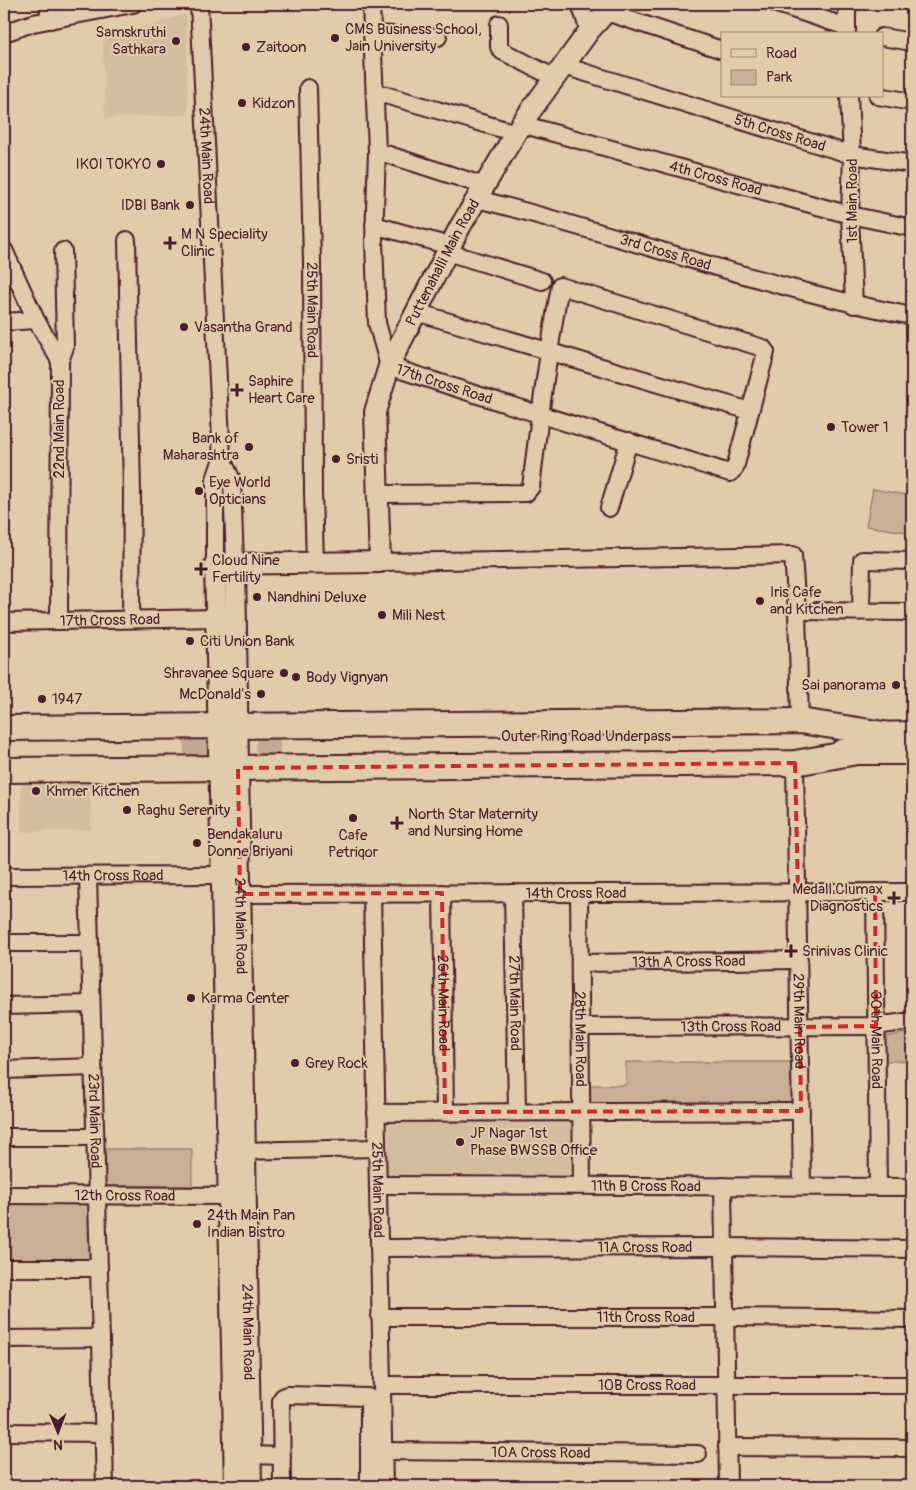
<svg xmlns="http://www.w3.org/2000/svg" width="916" height="1490" font-family="Pangolin,sans-serif">
<style>
.built{fill:#d3bda0}
.green{fill:#c8af95;stroke:#896760}
.lines{fill:none;stroke-linecap:round;stroke-linejoin:round}
.highway-tunnel{stroke:#c2a991;stroke-width:24;stroke-dasharray:24 12;stroke-linecap:butt}
.minor-casing{stroke:#4a1f2b;stroke-width:20}
.major-casing{stroke:#4a1f2b;stroke-width:24}
.highway-casing{stroke:#4a1f2b;stroke-width:28}
.minor{stroke:#e0cbaa;stroke-width:16}
.major{stroke:#e0cbaa;stroke-width:20}
.highway{stroke:#e0cbaa;stroke-width:24}
.marked{fill:none;stroke:#d62828;stroke-width:4;stroke-dasharray:10 6;stroke-linejoin:round}
.poi-dot{fill:#4a1f2b;stroke:#e0cbaa;stroke-width:2}
.labels{text-anchor:middle;stroke-width:4;stroke-linejoin:round;paint-order:stroke}
.poi-label{font-size:15px;fill:#4a1f2b;stroke:#e0cbaa;text-anchor:start}
.street-label{font-size:15px;fill:#4a1f2b;stroke:#e0cbaa}
</style>
<rect width="100%" height="100%" fill="#e0cbaa"/>
<filter id="ink" filterUnits="userSpaceOnUse"><feTurbulence type="fractalNoise" baseFrequency=".02" numOctaves="2"/><feDisplacementMap in="SourceGraphic" scale="10" xChannelSelector="R" yChannelSelector="G"/><feConvolveMatrix kernelMatrix="1 2 1 2 8 2 1 2 1" color-interpolation-filters="sRGB"/></filter>
<g filter="url(#ink)">
<!-- built -->
<path class="built" d="M186 14 188 115 105 118 103 40Z
M90 778 91 830 21 832V780Z
M575 1119 576 1178 388 1180V1121Z"/>
<!-- green -->
<path class="green" d="M873 489 912 496V533L866 526Z
M912 1032V1061H880V1038Z
M626 1062H791L792 1106 586 1107V1085H626Z
M104 1149H192V1186H104Z
M4 1201H89L90 1262 4 1263Z"/>
<g class="lines">
<!-- highway-tunnel -->
<path class="highway-tunnel" d="M184 740 283 738
M184 757 283 755"/>
<!-- minor casing -->
<g class="minor-casing">
<g id="minor">
<path d="M48 4 50 20"/>
<path id="s1" d="M199 4 222 459 215 479V564"/>
<path id="s2" d="M371 4 377 151 374 241 377 323 389 366C502 404 616 438 730 473L735 468 766 352 763 348 560 286C548 353 539 420 531 487L526 493 379 494"/>
<path d="M580 4 589 31"/>
<path d="M777 4 847 27"/>
<path d="M847 4V34"/>
<path d="M606 12 722 50"/>
<path d="M499 24V47L502 51 555 78"/>
<path d="M4 33 33 23 133 4"/>
<path d="M372 34 438 37"/>
<path d="M882 37 912 42"/>
<path id="s3" d="M564 66 852 155 912 164"/>
<path id="s4" d="M308 88 312 262 313 492 315 563"/>
<path d="M375 92 516 133"/>
<path d="M849 96 852 155 850 215 854 305"/>
<path d="M878 96 912 102"/>
<path id="s5" d="M521 124 850 215 912 228"/>
<path d="M377 151 485 186"/>
<path id="s6" d="M477 199C623 235 764 288 912 316"/>
<path d="M374 225 450 246"/>
<path d="M127 240 132 493 131 619"/>
<path d="M4 250 36 320 60 361 59 621"/>
<path d="M447 252 542 281"/>
<path d="M416 312 750 411"/>
<path d="M4 322 36 320"/>
<path d="M60 361 65 347 63 251"/>
<path d="M222 459 232 480 235 564"/>
<path d="M609 508 629 441"/>
<path d="M380 562 793 555 797 611 800 721"/>
<path d="M797 611 912 612"/>
<path d="M861 611 862 560 912 561"/>
<path id="s7" d="M4 622 217 618"/>
<path id="s8" d="M795 763 802 1186"/>
<path id="s9" d="M4 876 222 875"/>
<path id="s10" d="M88 876 105 1486"/>
<path id="s11" d="M875 892 878 1187"/>
<path id="s12" d="M442 893 445 1112"/>
<path id="s13" d="M513 893 517 1112"/>
<path id="s14" d="M579 893 582 1185"/>
<path id="s15" d="M240 894 912 892"/>
<path id="s16" d="M372 894 384 1486"/>
<path d="M4 943H89"/>
<path id="s17" d="M580 963 799 960"/>
<path d="M4 1006 91 1004"/>
<path id="s18" d="M580 1027 876 1026 912 1021"/>
<path d="M4 1070 93 1067"/>
<path d="M376 1113 801 1111"/>
<path d="M4 1137H95"/>
<path d="M233 1151 377 1148"/>
<path id="s19" d="M378 1185 912 1187"/>
<path d="M723 1186 728 1486"/>
<path id="s20" d="M4 1195 239 1196"/>
<path id="s21" d="M379 1248 724 1247 912 1249"/>
<path d="M4 1268H99"/>
<path id="s22" d="M380 1317H725L912 1319"/>
<path d="M4 1339 101 1338"/>
<path id="s23" d="M382 1385H912"/>
<path d="M4 1432 103 1433"/>
<path d="M727 1447 912 1448"/>
<path id="s24" d="M382 1451 698 1454"/>
<path d="M251 1455 282 1456"/>
<path d="M282 1486 281 1401 283 1397 287 1395 368 1397 369 1400V1486"/>
</g>
</g>
<!-- major casing -->
<g class="major-casing">
<g id="major">
<path id="s25" d="M235 564 238 768 251 1486"/>
<path id="s26" d="M235 1486 215 564 380 562 375 412 390 363 460 227 521 124 589 31 606 12 620 4"/>
</g>
</g>
<!-- highway casing -->
<g class="highway-casing">
<path id="highway" d="M4 728 800 721 890 735
M875 735 912 734
M842 752H912
M4 770 795 763 857 752"/>
</g>
<!-- minor -->
<use href="#minor" class="minor"/>
<!-- major -->
<use href="#major" class="major"/>
<!-- highway -->
<use href="#highway" class="highway"/>
</g>
</g>
<!-- marked area -->
<path class="marked" d="M795 763 798 892H875L876 1026 800 1027 801 1111 445 1112 442 893 240 894 238 768Z"/>
<!-- markers -->
<g class="poi-dot">
<circle cx="335" cy="38" r="5"/>
<circle cx="176" cy="41" r="5"/>
<circle cx="246" cy="47" r="5"/>
<circle cx="242" cy="103" r="5"/>
<circle cx="161" cy="164" r="5"/>
<circle cx="190" cy="205" r="5"/>
<path d="M167.5 235.5h5v5h5v5h-5v5h-5v-5h-5v-5h5z"/>
<circle cx="184" cy="327" r="5"/>
<path d="M234.5 382.5h5v5h5v5h-5v5h-5v-5h-5v-5h5z"/>
<circle cx="831" cy="427" r="5"/>
<circle cx="249" cy="447" r="5"/>
<circle cx="336" cy="459" r="5"/>
<circle cx="199" cy="491" r="5"/>
<path d="M198.5 561.5h5v5h5v5h-5v5h-5v-5h-5v-5h5z"/>
<circle cx="257" cy="597" r="5"/>
<circle cx="760" cy="601" r="5"/>
<circle cx="382" cy="615" r="5"/>
<circle cx="190" cy="641" r="5"/>
<circle cx="284" cy="673" r="5"/>
<circle cx="296" cy="677" r="5"/>
<circle cx="896" cy="685" r="5"/>
<circle cx="261" cy="694" r="5"/>
<circle cx="42" cy="699" r="5"/>
<circle cx="36" cy="791" r="5"/>
<circle cx="127" cy="810" r="5"/>
<circle cx="353" cy="818" r="5"/>
<path d="M394.5 815.5h5v5h5v5h-5v5h-5v-5h-5v-5h5z"/>
<circle cx="197" cy="843" r="5"/>
<path d="M891.5 890.5h5v5h5v5h-5v5h-5v-5h-5v-5h5z"/>
<path d="M788.5 943.5h5v5h5v5h-5v5h-5v-5h-5v-5h5z"/>
<circle cx="191" cy="998" r="5"/>
<circle cx="295" cy="1063" r="5"/>
<circle cx="460" cy="1142" r="5"/>
<circle cx="197" cy="1224" r="5"/>
</g>
<g class="labels">
<!-- poi labels -->
<g class="poi-label">
<text x="345" y="34">CMS Business School,<tspan x="345" dy="17">Jain University</tspan></text>
<text x="166" y="37" text-anchor="end">Samskruthi<tspan x="166" dy="17">Sathkara</tspan></text>
<text x="256" y="52">Zaitoon</text>
<text x="252" y="108">Kidzon</text>
<text x="151" y="169" text-anchor="end">IKOI TOKYO</text>
<text x="180" y="210" text-anchor="end">IDBI Bank</text>
<text x="181" y="239">M N Speciality<tspan x="181" dy="17">Clinic</tspan></text>
<text x="194" y="332">Vasantha Grand</text>
<text x="248" y="386">Saphire<tspan x="248" dy="17">Heart Care</tspan></text>
<text x="841" y="432">Tower 1</text>
<text x="239" y="443" text-anchor="end">Bank of<tspan x="239" dy="17">Maharashtra</tspan></text>
<text x="346" y="464">Sristi</text>
<text x="209" y="487">Eye World<tspan x="209" dy="17">Opticians</tspan></text>
<text x="212" y="565">Cloud Nine<tspan x="212" dy="17">Fertility</tspan></text>
<text x="770" y="597">Iris Cafe<tspan x="770" dy="17">and Kitchen</tspan></text>
<text x="267" y="602">Nandhini Deluxe</text>
<text x="392" y="620">Mili Nest</text>
<text x="200" y="646">Citi Union Bank</text>
<text x="274" y="678" text-anchor="end">Shravanee Square</text>
<text x="306" y="682">Body Vignyan</text>
<text x="886" y="690" text-anchor="end">Sai panorama</text>
<text x="251" y="699" text-anchor="end">McDonald's</text>
<text x="52" y="704">1947</text>
<text x="46" y="796">Khmer Kitchen</text>
<text x="137" y="815">Raghu Serenity</text>
<text x="408" y="819">North Star Maternity<tspan x="408" dy="17">and Nursing Home</tspan></text>
<text x="207" y="839">Bendakaluru<tspan x="207" dy="17">Donne Briyani</tspan></text>
<text x="353" y="840" text-anchor="middle">Cafe<tspan x="353" dy="17">Petriqor</tspan></text>
<text x="883" y="894" text-anchor="end">Medall Clumax<tspan x="883" dy="17">Diagnostics</tspan></text>
<text x="802" y="956">Srinivas Clinic</text>
<text x="201" y="1003">Karma Center</text>
<text x="305" y="1068">Grey Rock</text>
<text x="470" y="1138">JP Nagar 1st<tspan x="470" dy="17">Phase BWSSB Office</tspan></text>
<text x="207" y="1220">24th Main Pan<tspan x="207" dy="17">Indian Bistro</tspan></text>
</g>
<!-- street labels -->
<g class="street-label">
<text dy="5" stroke="none"><textPath href="#s3" startOffset="226">5th Cross Road</textPath></text>
<text dy="5" stroke="none"><textPath href="#s1" startOffset="152">24th Main Road</textPath></text>
<text dy="5" stroke="none"><textPath href="#s5" startOffset="202">4th Cross Road</textPath></text>
<text transform="translate(852 201) rotate(-90)" y="5">1st Main Road</text>
<text dy="5" stroke="none"><textPath href="#s6" startOffset="196">3rd Cross Road</textPath></text>
<text dy="5" stroke="none"><textPath href="#s26" startOffset="1402">Puttenahalli Main Road</textPath></text>
<text dy="5" stroke="none"><textPath href="#s4" startOffset="222">25th Main Road</textPath></text>
<text dy="5" stroke="none"><textPath href="#s2" startOffset="422">17th Cross Road</textPath></text>
<text transform="translate(59 429) rotate(-90)" y="5">22nd Main Road</text>
<text dy="5" stroke="none"><textPath href="#s7" startOffset="106">17th Cross Road</textPath></text>
<text x="586" y="741">Outer Ring Road Underpass</text>
<text dy="5" stroke="none"><textPath href="#s9" startOffset="109">14th Cross Road</textPath></text>
<text dy="5" stroke="none"><textPath href="#s15" startOffset="336">14th Cross Road</textPath></text>
<text dy="5" stroke="none"><textPath href="#s25" startOffset="362">24th Main Road</textPath></text>
<text dy="5" stroke="none"><textPath href="#s17" startOffset="109">13th A Cross Road</textPath></text>
<text dy="5" stroke="none"><textPath href="#s12" startOffset="110">26th Main Road</textPath></text>
<text dy="5" stroke="none"><textPath href="#s13" startOffset="110">27th Main Road</textPath></text>
<text dy="5" stroke="none"><textPath href="#s8" startOffset="258">29th Main Road</textPath></text>
<text dy="5" stroke="none"><textPath href="#s18" startOffset="151">13th Cross Road</textPath></text>
<text dy="5" stroke="none"><textPath href="#s14" startOffset="146">28th Main Road</textPath></text>
<text dy="5" stroke="none"><textPath href="#s11" startOffset="148">30th Main Road</textPath></text>
<text dy="5" stroke="none"><textPath href="#s10" startOffset="245">23rd Main Road</textPath></text>
<text dy="5" stroke="none"><textPath href="#s19" startOffset="268">11th B Cross Road</textPath></text>
<text dy="5" stroke="none"><textPath href="#s16" startOffset="296">25th Main Road</textPath></text>
<text dy="5" stroke="none"><textPath href="#s20" startOffset="121">12th Cross Road</textPath></text>
<text dy="5" stroke="none"><textPath href="#s21" startOffset="266">11A Cross Road</textPath></text>
<text dy="5" stroke="none"><textPath href="#s22" startOffset="266">11th Cross Road</textPath></text>
<text dy="5" stroke="none"><textPath href="#s25" startOffset="768">24th Main Road</textPath></text>
<text dy="5" stroke="none"><textPath href="#s23" startOffset="265">10B Cross Road</textPath></text>
<text dy="5" stroke="none"><textPath href="#s24" startOffset="159">10A Cross Road</textPath></text>
</g>
</g>
<!-- margin -->
<rect width="916" height="1490" fill="none" stroke="#e0cbaa" stroke-width="20"/>
<rect x="10" y="10" width="896" height="1470" fill="none" stroke="#4a1f2b" stroke-width="2" filter="url(#ink)"/>
<!-- legend -->
<rect x="721" y="32" width="162" height="65" fill="#e0cbaa" stroke="#a48677"/>
<rect x="731" y="49" width="25" height="8" fill="#e0cbaa" stroke="#a48677"/>
<text x="766" y="58" font-size="15" fill="#4a1f2b">Road</text>
<rect x="731" y="70" width="25" height="15" fill="#c8af95" stroke="#a48677"/>
<text x="766" y="82" font-size="15" fill="#4a1f2b">Park</text>
<!-- north arrow -->
<g transform="translate(58 1432) rotate(179)" stroke="#e0cbaa" stroke-width="4" paint-order="stroke">
<path d="M0-4L9 19L0 12L-9 19Z" fill="#4a1f2b"/>
<text y="-8" font-size="14" font-weight="bold" text-anchor="middle" fill="#4a1f2b">N</text>
</g>
</svg>
